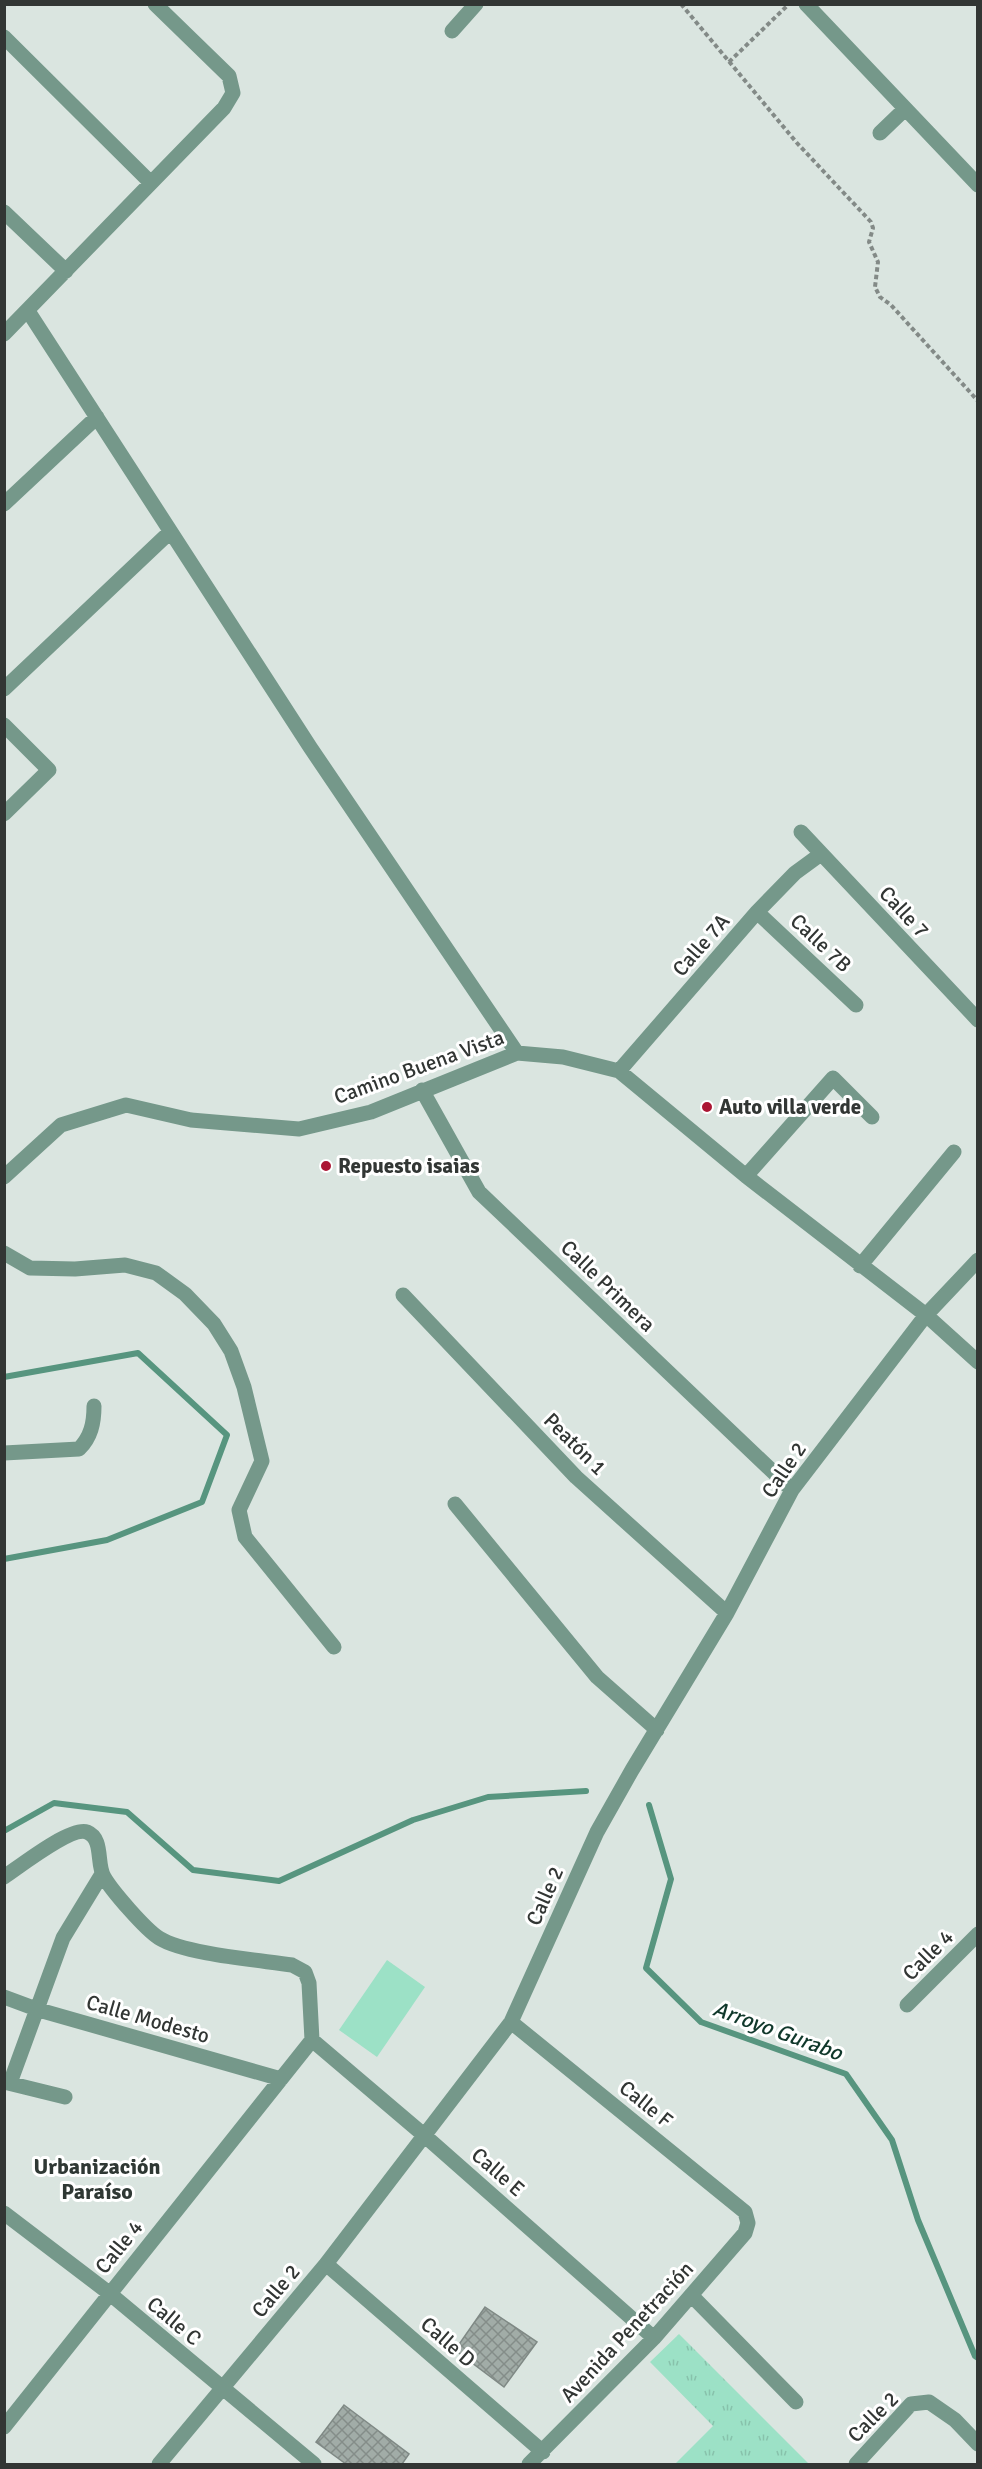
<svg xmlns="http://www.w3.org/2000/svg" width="982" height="2469" font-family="Signika,sans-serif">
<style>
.grass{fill:url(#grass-tufts)}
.pitch{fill:#9ce1c6}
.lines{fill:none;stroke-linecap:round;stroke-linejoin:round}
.stream{stroke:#57957f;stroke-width:6}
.building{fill:url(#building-cross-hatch);stroke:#7f8985;stroke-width:1.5}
.path{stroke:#838a87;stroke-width:4;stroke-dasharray:4.5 3;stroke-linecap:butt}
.minor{stroke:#75988a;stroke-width:15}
.poi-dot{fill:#ab1533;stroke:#fff;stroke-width:2}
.labels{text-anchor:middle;stroke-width:6;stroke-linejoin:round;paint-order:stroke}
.street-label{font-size:21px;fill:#323634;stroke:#fff}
.poi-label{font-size:21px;font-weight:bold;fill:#323634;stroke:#fff;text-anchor:start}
.water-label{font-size:22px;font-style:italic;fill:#10382b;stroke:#fff}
.neighbourhood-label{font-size:22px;font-weight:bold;fill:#2f3834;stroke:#fff}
</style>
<defs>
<pattern id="grass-tufts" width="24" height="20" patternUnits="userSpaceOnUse" patternTransform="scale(1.5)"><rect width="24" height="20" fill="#9ce1c6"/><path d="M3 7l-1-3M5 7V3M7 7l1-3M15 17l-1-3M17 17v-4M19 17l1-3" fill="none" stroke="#87c2ab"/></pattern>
<pattern id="building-cross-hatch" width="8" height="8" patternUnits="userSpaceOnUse" patternTransform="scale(1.5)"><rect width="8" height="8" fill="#a1aca7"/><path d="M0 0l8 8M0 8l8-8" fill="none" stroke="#848d89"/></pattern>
</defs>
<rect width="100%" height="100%" fill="#dae5e0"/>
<!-- grass -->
<path class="grass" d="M679 2334 809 2464H675L713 2426 650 2362Z"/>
<!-- pitch -->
<path class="pitch" d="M387 1960 425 1987 377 2057 339 2030Z"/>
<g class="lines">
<!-- stream -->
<path class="stream" d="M4 1377 138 1353 227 1435 202 1502 107 1540 4 1559
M649 1805 671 1879 646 1968 701 2022 846 2074 892 2140 918 2220 975 2356 978 2358
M4 1831 54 1803 127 1812 193 1870 279 1881 413 1820 488 1797 586 1791"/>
</g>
<!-- building -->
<path class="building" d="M485 2307 537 2342 504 2387 455 2350Z
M344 2405 409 2454 402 2464H346L316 2442Z"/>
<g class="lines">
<!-- path -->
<path class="path" d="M681 4 797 143 871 222 873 228 869 242 878 262 875 287 880 297 891 305 978 401
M729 62 789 4"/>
<!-- minor -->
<path class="minor" d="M806 4 978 185
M452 31 476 4
M4 37 151 183
M880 133 905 109
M4 212 66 271
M28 311 310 747 517 1053
M4 334 224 108 233 93 229 76 155 4
M4 504 97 417
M4 689 170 532
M4 725 49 770 4 814
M801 832 978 1020
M757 912 856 1005
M619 1071 757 912 795 873 821 854
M422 1090 479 1192 792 1490
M746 1176 833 1078 872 1117
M4 1177 61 1125 126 1105 191 1120 299 1129 371 1112 517 1053 563 1057 619 1071 746 1176 926 1315 978 1362
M4 1253 30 1268 75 1269 125 1265 156 1273 185 1294 214 1324 231 1351 244 1387 262 1461 239 1510 245 1537 334 1647
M860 1266 954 1152
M403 1295 576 1477 727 1613
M4 1453 79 1449C91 1437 94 1423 94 1406
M455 1504 597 1677 657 1730
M4 1877C19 1867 71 1826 87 1832 104 1839 96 1864 104 1877 112 1891 145 1929 159 1938 184 1954 259 1960 292 1965L305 1972 309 1983 312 2040
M4 1997 39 2010 281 2079
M907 2005 978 1934
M511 2022 745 2212 748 2223 745 2233 654 2338 529 2464
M312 2040 425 2136 654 2338
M4 2082 65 2097
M10 2083 63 1938 102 1874
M4 2213 109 2293 314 2464
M326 2264 543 2452
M691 2295 796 2402
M4 2427 312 2040
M159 2464 326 2264 511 2022 597 1832 632 1770 727 1613 792 1490 926 1315 978 1260
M856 2464 911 2404 929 2402 955 2420 978 2444"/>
</g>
<!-- markers -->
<g class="poi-dot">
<circle cx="707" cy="1107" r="6"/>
<circle cx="326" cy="1166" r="6"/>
</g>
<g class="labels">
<!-- street labels -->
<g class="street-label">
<text transform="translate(904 912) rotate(47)" y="7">Calle 7</text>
<text transform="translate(821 943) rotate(43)" y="7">Calle 7B</text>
<text transform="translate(701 945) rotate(-49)" y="7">Calle 7A</text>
<text transform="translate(419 1067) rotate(-20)" y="7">Camino Buena Vista</text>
<text transform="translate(608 1286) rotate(44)" y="7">Calle Primera</text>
<text transform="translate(575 1444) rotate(45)" y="7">Peatón 1</text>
<text transform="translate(784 1470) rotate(-56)" y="7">Calle 2</text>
<text transform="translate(545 1896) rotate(-66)" y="7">Calle 2</text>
<text transform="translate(928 1955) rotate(-45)" y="7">Calle 4</text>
<text transform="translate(148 2019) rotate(16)" y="7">Calle Modesto</text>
<text transform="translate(646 2104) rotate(39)" y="7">Calle F</text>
<text transform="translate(498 2172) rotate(41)" y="7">Calle E</text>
<text transform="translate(119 2247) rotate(-51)" y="7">Calle 4</text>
<text transform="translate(276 2291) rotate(-50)" y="7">Calle 2</text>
<text transform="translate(174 2321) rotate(40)" y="7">Calle C</text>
<text transform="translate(627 2332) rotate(-47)" y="7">Avenida Penetración</text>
<text transform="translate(448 2342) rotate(41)" y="7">Calle D</text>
<text transform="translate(873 2417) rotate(-45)" y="7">Calle 2</text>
</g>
<!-- poi labels -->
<g class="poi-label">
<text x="719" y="1114">Auto villa verde</text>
<text x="338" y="1173">Repuesto isaias</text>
</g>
<!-- water labels -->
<g class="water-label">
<text transform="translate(778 2030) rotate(20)" y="8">Arroyo Gurabo</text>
</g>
<!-- neighbourhood labels -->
<g class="neighbourhood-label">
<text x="97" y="2174">Urbanización<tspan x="97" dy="25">Paraíso</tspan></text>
</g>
</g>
<!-- border -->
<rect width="982" height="2469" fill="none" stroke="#323634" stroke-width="12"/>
</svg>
